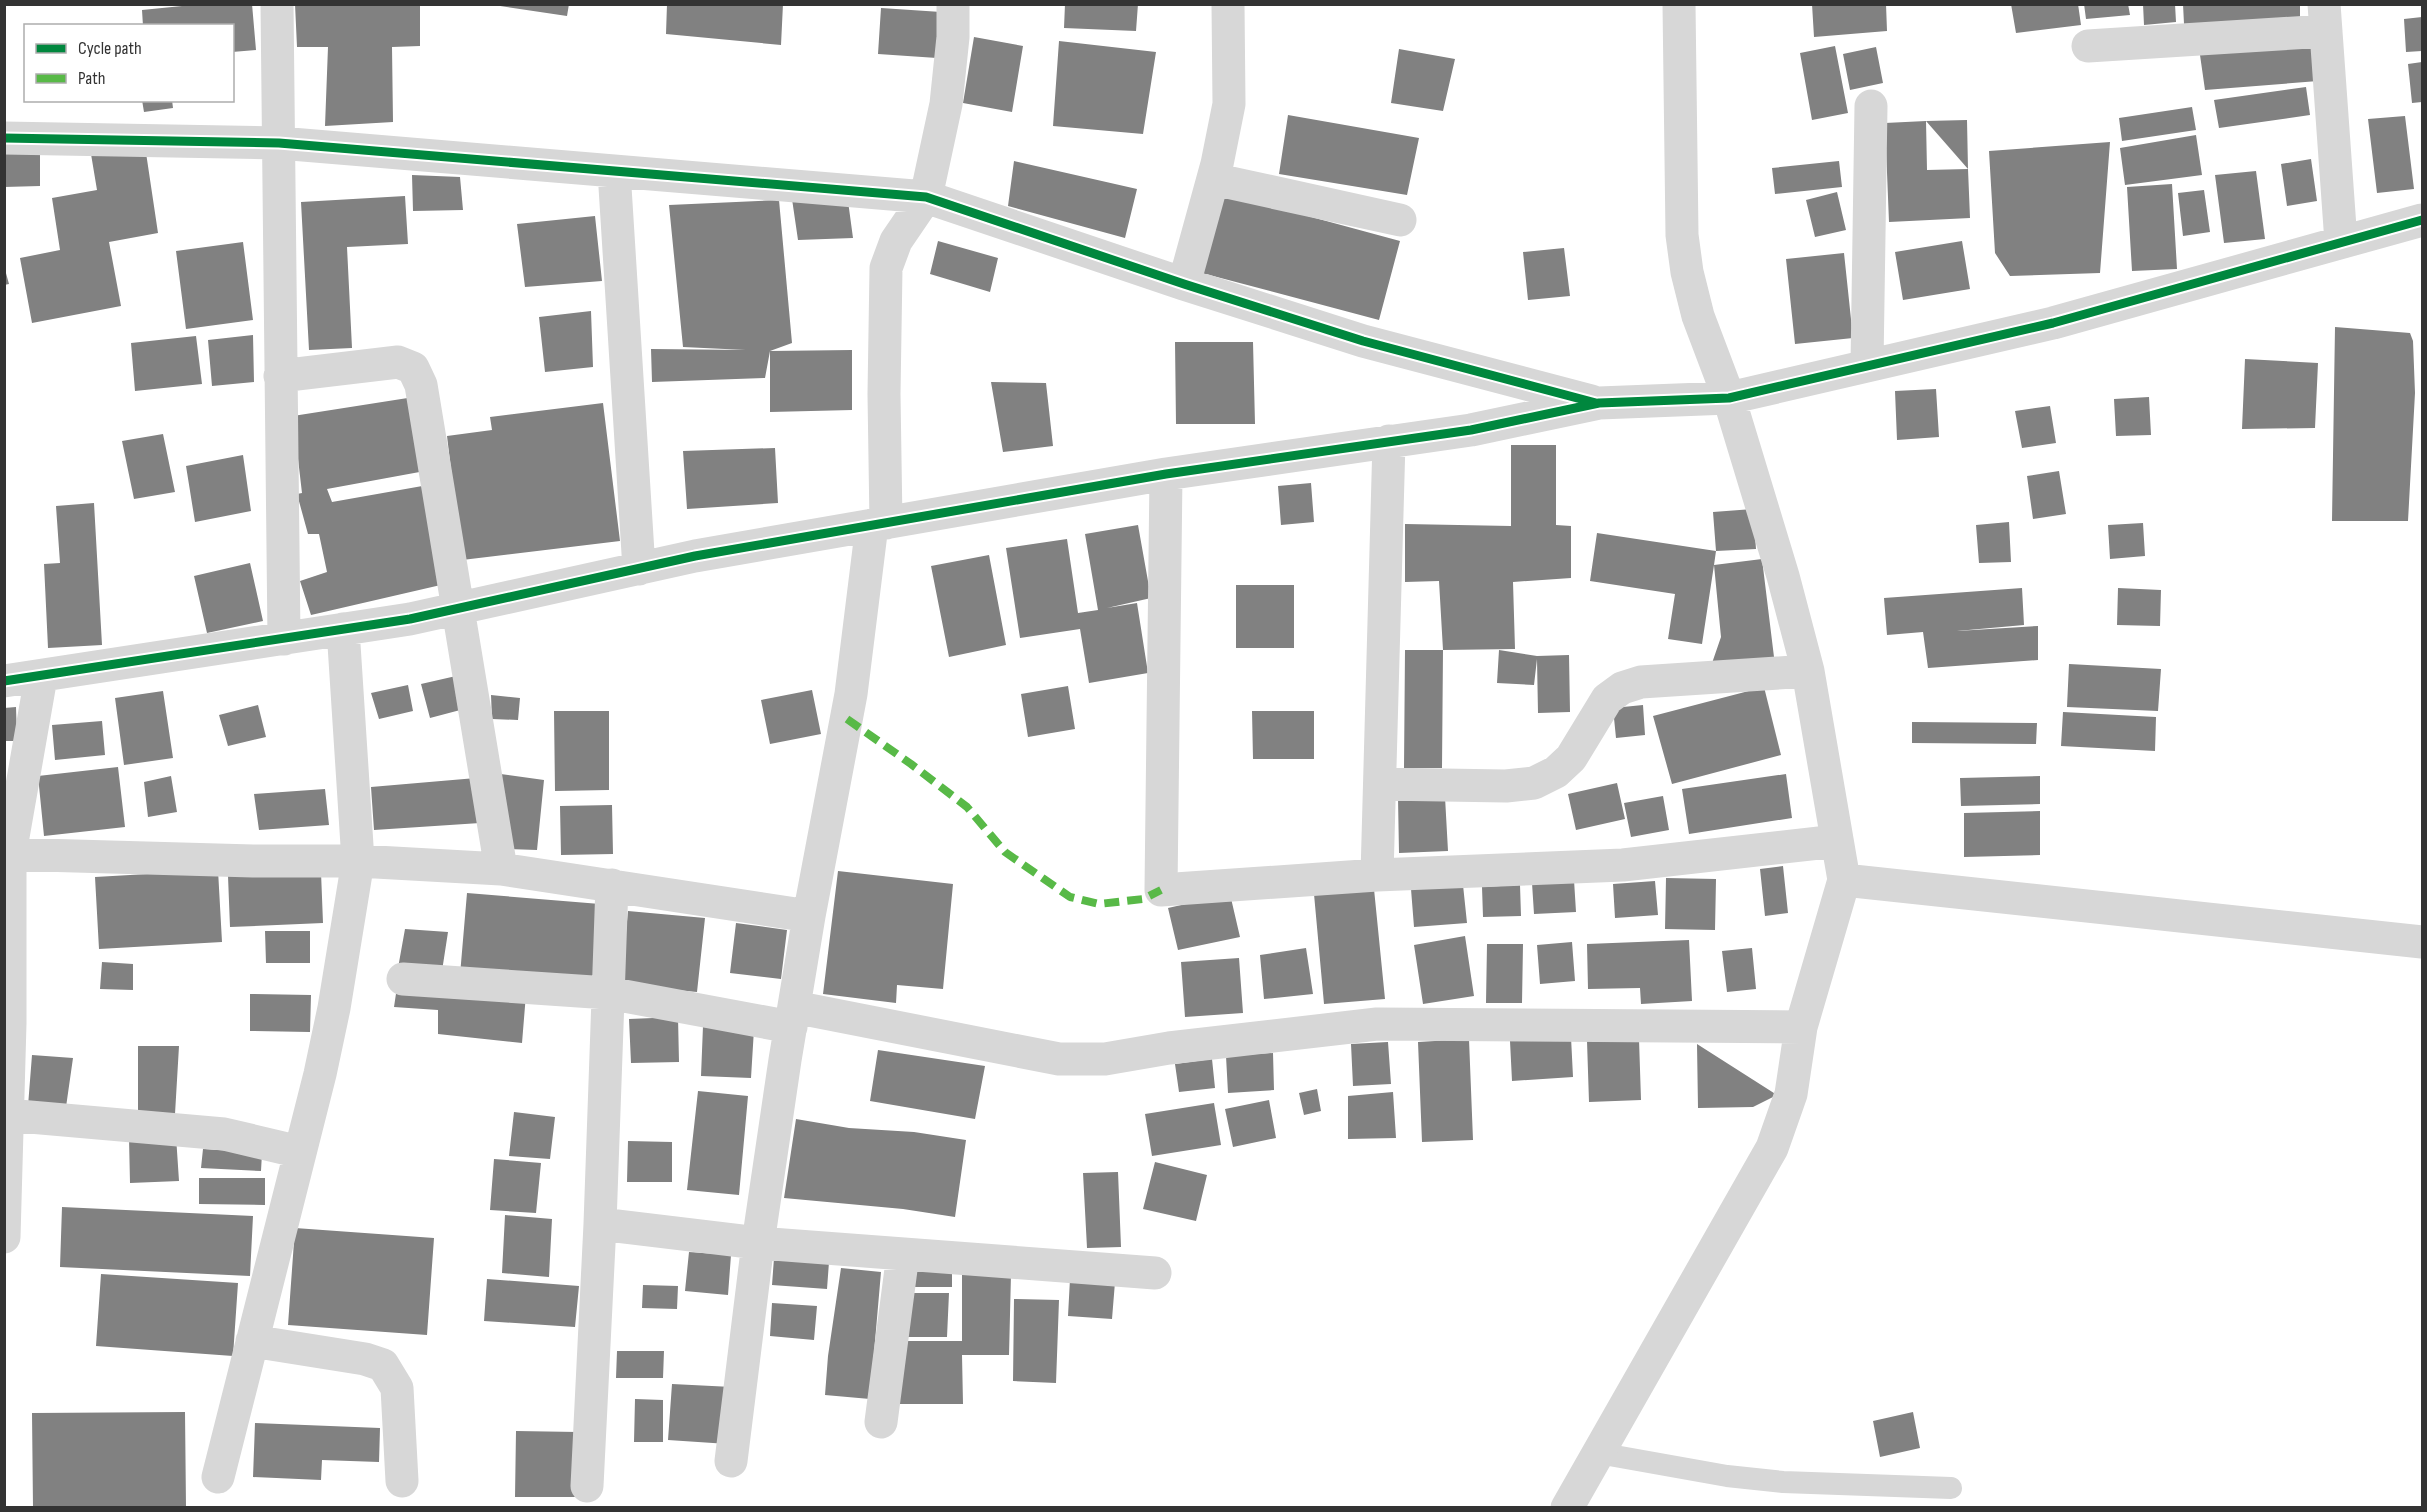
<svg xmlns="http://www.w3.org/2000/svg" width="2427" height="1512" font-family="'Sofia Sans Condensed',sans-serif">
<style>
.building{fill:#818181}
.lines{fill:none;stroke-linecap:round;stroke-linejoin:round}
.lane{stroke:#d7d7d7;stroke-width:22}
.street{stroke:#d7d7d7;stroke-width:33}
.quiet{stroke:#58b947;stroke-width:8;stroke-dasharray:15 8;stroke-linecap:butt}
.cycleway-casing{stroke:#fff;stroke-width:13}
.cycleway{stroke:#00873e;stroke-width:9}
</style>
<rect width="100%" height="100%" fill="#fff"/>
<!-- building -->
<path class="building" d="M202 4H252L256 50 232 52V26H143L142 10Z
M295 4H420V46L392 47 393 122 325 126 328 47H297Z
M487 4H569L567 16Z
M667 4H783L781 45 666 34Z
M1065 4H1138L1136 31 1064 28Z
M1812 4H1886L1887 31 1814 37Z
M2011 4H2078L2081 25 2016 33Z
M2084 4H2128L2130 15 2086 19Z
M2143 4H2175L2176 22 2144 25Z
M2183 4H2300V21L2184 24Z
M881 8 941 12 937 58 878 54Z
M2422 17V51L2406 52 2404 19Z
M974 37 1023 46 1012 112 963 103Z
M2311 39 2318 81 2205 90 2199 48Z
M1059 41 1156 52 1143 134 1053 126Z
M1835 46 1848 113 1812 120 1800 53Z
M1876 47 1883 83 1850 90 1843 54Z
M1399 49 1455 59 1443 111 1391 103Z
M2422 62V102L2412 103 2408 64Z
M2306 87 2310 115 2219 128 2214 100Z
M142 100H172L173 108 144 112Z
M2192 107 2196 130 2122 141 2119 118Z
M1288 115 1419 138 1407 195 1279 174Z
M2405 116 2414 189 2377 193 2368 119Z
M1967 120 1968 169 1926 121Z
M1926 121 1927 170 1968 169 1970 218 1889 222 1885 123Z
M2196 135 2202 175 2125 185 2120 148Z
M2110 142 2100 273 2010 276 1995 253 1989 151Z
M40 146V186L4 187V147Z
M145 146 158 233 109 242 121 306 32 323 20 258 60 250 52 198 97 190 91 154Z
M2311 159 2317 201 2287 206 2281 164Z
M1014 161 1137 189 1125 238 1008 206Z
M1839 161 1842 187 1775 194 1772 168Z
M2256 171 2265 239 2224 243 2215 175Z
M412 175 460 177 463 210 413 211Z
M2172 184 2177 269 2132 271 2127 187Z
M2204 190 2210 232 2183 236 2178 193Z
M1219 192 1400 241 1379 320 1198 272Z
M1837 192 1846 230 1815 237 1806 200Z
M405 196 408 244 347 247 352 348 309 350 301 202Z
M792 199 848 201 853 238 798 240Z
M779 200 792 343 770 351 852 350V410L770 412V351L765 378 652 382 651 349 746 350 683 347 669 205Z
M595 216 602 281 525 287 517 224Z
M938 241 998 258 990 292 930 274Z
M1962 241 1970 289 1903 300 1895 252Z
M243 242 253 320 186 329 176 251Z
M1564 248 1570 296 1528 300 1523 252Z
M1844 253 1853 338 1795 344 1786 259Z
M4 266 9 284 4 285Z
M591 311 593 367 545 372 539 317Z
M2335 327 2410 333 2413 341 2415 393 2408 521H2332Z
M253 335 254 382 212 386 208 340Z
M196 336 202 384 135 391 131 343Z
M1175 342H1253L1255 424H1176Z
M2245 359 2318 363 2315 428 2242 429Z
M991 382 1046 383 1053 446 1003 452Z
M1936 389 1939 437 1897 440 1895 391Z
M414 397 425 471 327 489 332 502 428 485 445 584 311 615 300 581 327 572 319 534H308L297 494 302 493 293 416Z
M2149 397 2151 435 2116 436 2114 399Z
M603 403 620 541 462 560 447 436 492 430 490 417Z
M2050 406 2056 443 2022 448 2015 411Z
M163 434 175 492 134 499 122 441Z
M1511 445H1556V525L1571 526V578L1513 582 1515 649 1443 650 1439 581 1405 582V524L1511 526Z
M775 448 778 503 687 509 683 451Z
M243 455 251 511 195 522 186 466Z
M2059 471 2066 514 2033 519 2027 476Z
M1311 483 1314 522 1281 525 1278 486Z
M94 503 102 645 48 648 44 564 60 563 56 506Z
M1753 509 1756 549 1716 551 1713 512Z
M2009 522 2011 562 1979 563 1976 525Z
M2143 523 2145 556 2110 559 2108 525Z
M1138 525 1151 598 1107 608 1137 603 1148 673 1089 683 1080 629 1020 638 1006 548 1067 539 1078 613 1098 610 1085 534Z
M1597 533 1716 551 1714 565 1762 559 1774 657 1711 666 1721 637 1714 565 1702 644 1668 639 1675 594 1590 581Z
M989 555 1006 645 949 657 931 566Z
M250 563 263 621 207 633 194 576Z
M1236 585H1294V648H1236Z
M2022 588 2024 625 1957 631 2038 626V660L1928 668 1923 632 1887 635 1884 598Z
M2118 588 2161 590 2160 626 2117 625Z
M1405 650H1443L1442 768H1404Z
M1499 650 1537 656 1569 655 1570 712 1538 713 1537 659 1534 685 1497 683Z
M2069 664 2161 669 2158 711 2067 707Z
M456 676 464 709 430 718 421 684Z
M408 685 413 711 379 719 371 693Z
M1068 686 1075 729 1028 737 1021 694Z
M1764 687 1781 755 1672 784 1653 716Z
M812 690 821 734 770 744 761 700Z
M163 691 173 758 124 765 115 698Z
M491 695 520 698 518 720 492 719Z
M258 705 266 737 228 746 219 715Z
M1643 705 1645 735 1616 738 1613 708Z
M16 707 17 741H4V708Z
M554 711H609V790L555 791Z
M1252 711H1314V759H1253Z
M2063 712 2156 717 2155 751 2061 746Z
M102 721 105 755 55 760 52 725Z
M1912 722 2037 723 2036 744 1912 743Z
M118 767 125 827 44 836 38 776Z
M493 773 544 780 537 850 505 849Z
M1786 774 1792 818 1689 834 1682 789Z
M171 776 177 812 148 817 144 782Z
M2040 776V804L1961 806 1960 778Z
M476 778 480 823 374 830 371 787Z
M1617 783 1625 819 1576 830 1568 794Z
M325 789 329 825 259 830 254 794Z
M1663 796 1669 830 1631 837 1624 803Z
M1445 797 1448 851 1399 853 1398 798Z
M612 805 613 854 561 855 560 806Z
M2040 811V855L1964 857V813Z
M1783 866 1788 913 1765 916 1760 869Z
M218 870 222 942 99 949 95 877Z
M838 871 953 884 943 989 897 985 896 1003 823 994Z
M321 872 323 923 230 927 228 876Z
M1666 878 1716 879 1715 930 1665 929Z
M1574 880 1576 912 1534 914 1532 883Z
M1655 881 1658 915 1615 918 1613 884Z
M1463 885 1467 923 1414 927 1411 889Z
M1520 885 1521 916 1483 917 1482 887Z
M1374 889 1385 999 1324 1004 1314 894Z
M467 893 600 904 592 986 460 975Z
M1230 894 1240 937 1178 950 1168 908Z
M628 911 705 918 697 992 621 985Z
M736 923 787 930 781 979 730 973Z
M405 929 448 932 442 971 398 968Z
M265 931H310V963H266Z
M1465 936 1474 996 1423 1004 1414 945Z
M1689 940 1692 1001 1641 1004 1640 988 1588 989 1587 944Z
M1572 942 1575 981 1540 984 1537 945Z
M1487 944H1523L1522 1003H1486Z
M1306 948 1313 994 1264 999 1260 955Z
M1752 948 1756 989 1727 992 1722 951Z
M1239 958 1243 1013 1185 1017 1181 962Z
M102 962 133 964V990L100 989Z
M397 987 526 994 522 1043 438 1034V1010L394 1007Z
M250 994 311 995 310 1032 250 1031Z
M678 1017 679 1062 631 1063 629 1019Z
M703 1026 754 1029 751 1078 701 1076Z
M1571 1037 1573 1077 1512 1081 1510 1041Z
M1469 1039 1473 1140 1422 1142 1418 1042Z
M1639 1039 1641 1100 1589 1102 1587 1041Z
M1388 1042 1391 1084 1353 1086 1351 1044Z
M1697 1044 1777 1095 1753 1107 1698 1108Z
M138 1046H179L175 1114 138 1113Z
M878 1050 985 1066 975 1119 870 1101Z
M1273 1053 1274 1090 1228 1093 1226 1056Z
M32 1055 73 1058 66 1107 28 1106Z
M1212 1059 1215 1088 1179 1092 1175 1064Z
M1317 1089 1321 1111 1304 1115 1299 1093Z
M698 1091 748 1096 739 1195 687 1190Z
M1393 1092 1396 1138 1348 1139V1096Z
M1269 1100 1276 1138 1233 1147 1225 1109Z
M1214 1103 1221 1145 1152 1156 1145 1114Z
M514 1112 555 1117 550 1159 509 1156Z
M796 1119 849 1128 914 1132 966 1140 955 1217 903 1209 784 1198Z
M176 1136 179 1181 130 1183 129 1138Z
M628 1141 672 1142V1182H627Z
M203 1149 262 1153 261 1171 201 1168Z
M494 1159 541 1163 536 1213 490 1210Z
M1155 1162 1207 1175 1196 1221 1143 1209Z
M1118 1172 1121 1247 1087 1248 1083 1173Z
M199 1178H265V1205L199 1204Z
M62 1207 253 1216 250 1276 60 1267Z
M505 1215 552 1219 549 1277 502 1273Z
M295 1228 434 1238 427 1335 288 1325Z
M689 1252 731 1255 728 1295 685 1291Z
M774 1258 829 1262 827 1289 772 1285Z
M909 1264H952V1287H908Z
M841 1268 881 1272 870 1399 825 1395 828 1356Z
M101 1274 238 1283 233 1356 96 1346Z
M962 1274H1011L1009 1355H962L963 1404H899V1341H962Z
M487 1279 579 1286 575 1327 484 1321Z
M1070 1279 1115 1282 1112 1319 1068 1316Z
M643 1285 678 1286 677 1309 642 1308Z
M906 1293H949L947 1337H905Z
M1014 1299 1059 1300 1056 1383 1013 1381Z
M772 1303 817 1306 814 1340 770 1336Z
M617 1351H664L663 1378H616Z
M672 1384 732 1387 728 1444 668 1440Z
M635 1399 663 1400V1442H634Z
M185 1412 186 1508H33L32 1413Z
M1913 1412 1920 1448 1880 1457 1873 1421Z
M255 1423 380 1428 379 1462 322 1460 321 1480 253 1477Z
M516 1431 578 1432 577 1497H515Z"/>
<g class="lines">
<!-- lane -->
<path class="lane" d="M1598 1453 1727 1476 1783 1482 1951 1488"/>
<!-- street -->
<path class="street" d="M277 4 284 639
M2324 4 2341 242
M2088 46 2326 31
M4 138 279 143 926 197 1184 284 1363 341 1591 401
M614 171 639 569
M1213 179 1400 220
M1184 284 1217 164 1229 104 1228 4
M1867 364 1871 106
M280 376 398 362 413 368 421 385 501 869
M1166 474 1161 890 1377 875 1623 865 1837 841
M886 523 884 394 886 268 896 241 926 197 946 104 953 37V4
M4 681 410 619 695 556 1166 474 1471 430 1599 403 1729 398 2053 323 2422 220
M1380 784 1506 786 1534 783 1556 772 1571 758 1607 699 1622 688 1641 682 1808 671
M4 854 253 861H358L501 869 809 916
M1377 875 1389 441
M1844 880 2422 942
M403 979 608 993 791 1027
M794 1007 1059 1059H1105L1169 1048 1377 1024 1801 1027
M7 1115 224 1134 300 1152
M600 1224 758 1243 1155 1273
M4 1237 10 1023V854L41 677
M252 1341 365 1359 383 1365 397 1388 402 1481
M881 1422 903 1254
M731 1461 758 1243 785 1060 809 916 851 694 872 525
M218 1477 320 1074 334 1008 358 861 343 629
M587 1486 600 1224 612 885
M1567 1508 1772 1148 1791 1094 1801 1027 1844 880 1808 671 1783 576 1729 398 1698 316 1687 272 1682 235 1679 4"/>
<!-- quiet -->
<path class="quiet" d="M847 719 911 764 967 807 1005 852 1070 897 1099 904 1143 899 1161 890"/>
<!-- cycleway casing -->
<g class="cycleway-casing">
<path id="cycleway" d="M4 138 279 143 926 197 1184 284 1363 341 1596 403
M4 681 410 619 695 556 1166 474 1471 430 1599 403 1729 398 2053 323 2422 220"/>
</g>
<!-- cycleway -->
<use href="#cycleway" class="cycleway"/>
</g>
<!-- border -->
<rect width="2427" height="1512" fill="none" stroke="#333333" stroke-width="12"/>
<!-- legend -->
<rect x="24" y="24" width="210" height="78" fill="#ffffff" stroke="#adadad" stroke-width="1.5"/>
<rect x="36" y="44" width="30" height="9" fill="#00873e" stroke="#adadad" stroke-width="1.5"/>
<text x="78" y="54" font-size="18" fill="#333333">Cycle path</text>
<rect x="36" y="74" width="30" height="9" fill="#58b947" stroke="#adadad" stroke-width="1.5"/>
<text x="78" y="84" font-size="18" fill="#333333">Path</text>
</svg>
